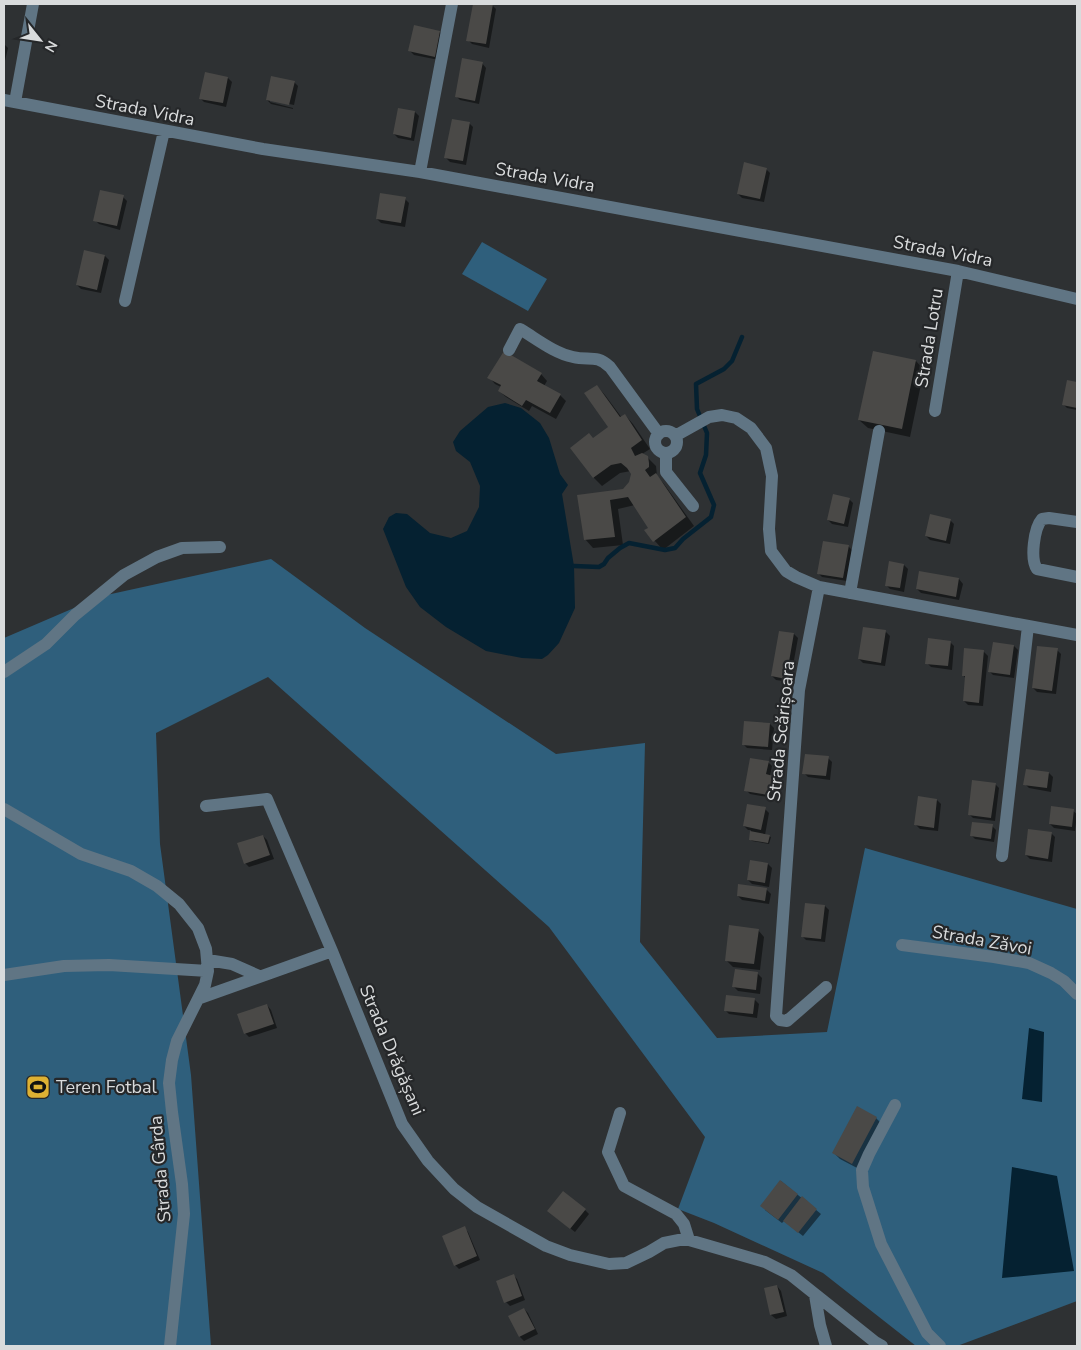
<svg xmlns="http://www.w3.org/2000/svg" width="1081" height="1350" font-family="'Nunito Sans',sans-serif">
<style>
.green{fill:#2f5f7c}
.water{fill:#052131}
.shadow{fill:#0007}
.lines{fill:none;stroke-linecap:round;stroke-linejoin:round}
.stream{stroke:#052131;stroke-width:4.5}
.building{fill:#4a4947}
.minor{stroke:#607584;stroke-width:12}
.labels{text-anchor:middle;stroke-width:4.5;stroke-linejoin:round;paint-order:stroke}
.street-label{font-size:18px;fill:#d9dbdc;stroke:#252729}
.poi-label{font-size:18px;fill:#d9dbdc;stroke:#252729;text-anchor:start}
</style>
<rect width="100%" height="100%" fill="#2e3133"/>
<!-- green -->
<path class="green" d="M482 242 547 279 528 311 462 274Z
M271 559 365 628 556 754 645 743 640 942 717 1038 827 1032 865 848 1077 909V1301L957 1346H916L823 1273 714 1223 678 1209 705 1137 549 927 268 677 156 733 160 844 191 1075 211 1346H4V638L102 596Z"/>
<!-- water -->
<path class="water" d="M505 403 521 408 540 423 549 438 560 474 568 485 562 494 574 566 575 608 559 643 548 655 542 659 522 658 486 651 446 627 420 607 406 587 383 529 389 517 396 513 407 514 430 533 451 538 467 531 479 507 480 486 470 462 456 451 453 442 460 431 488 407Z
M1029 1028 1044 1032 1042 1102 1022 1099Z
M1012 1167 1057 1176 1074 1271 1002 1278Z"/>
<!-- shadow -->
<path class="shadow" d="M474 4 492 5 496 9 489 48 472 44 468 40Z
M440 32 444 36 439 60 414 55 410 51Z
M4 44 8 48 4 65Z
M482 63 486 68 479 104 460 100 456 96Z
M228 78 232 82 226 107 204 102 200 98Z
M294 82 298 86 294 105 270 100V102L293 108V109L271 104 267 100Z
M415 112 419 116 414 141 398 138 394 134Z
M469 123 473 127 466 165 450 162 446 158Z
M766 169 770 173 764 202 742 198 738 194Z
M123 197 127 201 120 230 99 224 95 220Z
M405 199 409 203 405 227 381 223 377 219Z
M85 251 105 256 109 260 101 293 81 289 77 285Z
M916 361 924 370 910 437 868 428 859 420Z
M541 374 547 381 544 386 560 395 566 401 556 419 532 406 529 411 506 397 499 391 501 387 495 384 489 377Z
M1068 381 1077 383V410L1067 408 1063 404Z
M597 386 605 395 622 418 625 415 633 424 650 449 642 454 647 457 656 466 657 476 664 484 694 526 663 550 646 531 649 528 635 505 618 509 623 545 593 548 585 539 578 496 624 490 631 483 633 474 631 471 620 473 602 486 594 478 572 448 593 439 609 427Z
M849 499 853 503 848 527 832 524 828 520Z
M950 520 954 524 950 544 930 540 926 536Z
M848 546 852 550 847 581 822 577 818 573Z
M904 565 908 569 904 592 890 589 886 585Z
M959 579 963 584 959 600 921 593 917 589Z
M886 632 890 636 885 666 863 663 859 659Z
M780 633 794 634 798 638 790 682 776 680 772 676Z
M950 642 954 646 952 670 931 667 927 663Z
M1014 646 1018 650 1014 678 993 675 989 671Z
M965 650 984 652 988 656 983 706 968 705 964 701 966 679 963 675Z
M1057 650 1061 654 1056 694 1037 692 1033 688Z
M770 724 774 728 772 750 747 748 743 744Z
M828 758 832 762 830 780 808 777 804 773Z
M768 762 772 766 770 776 776 781 773 798 750 794 746 790Z
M1049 773 1053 777 1051 792 1029 788 1025 784Z
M995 784 999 788 995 821 973 818 969 814Z
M937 800 941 804 938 831 920 829 916 825Z
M765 809 769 813 765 835 771 837 769 844 752 841 750 839 751 830H748L744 826Z
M1073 811 1077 814 1075 831 1054 828 1050 824Z
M992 826 996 830 994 842 975 839 971 835Z
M1051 833 1055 837 1052 862 1030 859 1026 855Z
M263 836 267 840 274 859 249 867 245 863Z
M768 864 772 868 769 887 752 884 748 880Z
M767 890 771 894 769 904 742 900 738 896Z
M825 906 829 910 825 942 806 940 802 936Z
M758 930 764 937 760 970 733 967 726 960Z
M736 971 758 974 762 978 760 994 738 991 734 987Z
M727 996 755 1000 759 1004 757 1018 729 1014 725 1010Z
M267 1005 271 1010 277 1028 249 1037 245 1033Z
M876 1118 882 1124 859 1169 840 1159 834 1153Z
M781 1181 821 1214 803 1236 784 1221 782 1223 765 1210Z
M585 1210 589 1214 575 1232 553 1215Z
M464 1228 468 1232 480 1260 459 1269 455 1265Z
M513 1275 517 1279 525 1300 510 1306 506 1302Z
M777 1286 781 1291 787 1316 776 1319 771 1315 765 1289Z
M524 1309 528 1313 538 1334 524 1341 520 1337 510 1316Z"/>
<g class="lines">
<!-- stream -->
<path class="stream" d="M574 566 599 567 604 564 608 558 620 548 629 543 665 550 675 548 683 539 711 517 714 505 700 473 706 455 707 433 697 409 696 384 724 369 732 361 742 337"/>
</g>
<!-- building -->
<path class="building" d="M473 4H493L486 44 466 41Z
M414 25 440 31 435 57 408 51Z
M462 58 483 62 475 101 455 97Z
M205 72 228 77 223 103 199 99Z
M271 76 295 81 289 105 266 100Z
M398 108 415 111 411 138 393 134Z
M452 119 470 122 463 161 444 158Z
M744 162 767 168 760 199 737 194Z
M100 190 124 195 117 226 93 221Z
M380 193 406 197 401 223 376 219Z
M84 250 105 255 97 290 76 285Z
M504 351 542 373 537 381 561 394 550 413 526 400 522 406 498 391 501 385 487 378Z
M873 351 916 360 902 429 858 420Z
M1067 380 1077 382V408L1062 405Z
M597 385 620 417 625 414 642 440 631 448 635 456 642 453 648 456 649 463V467L645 470 650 477 656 473 686 517 653 542 644 530 648 528 628 497 610 500 615 537 584 540 577 495 623 489 629 482 631 474 627 468 621 463 611 465 593 478 570 448 589 433 593 438 608 427 584 393Z
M833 494 850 498 844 524 827 520Z
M930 514 951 519 946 541 925 536Z
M823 541 849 545 843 578 817 574Z
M889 561 904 564 900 588 885 586Z
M919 571 959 578 956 597 916 589Z
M863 627 886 630 881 663 858 659Z
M779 631 794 633 786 679 771 676Z
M928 638 951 641 948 666 925 664Z
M993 642 1014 645 1010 675 988 672Z
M1037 646 1058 648 1052 691 1032 688Z
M964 648 984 650 979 703 963 701 965 676H962Z
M744 721 770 723 768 747 742 745Z
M805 754 829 756 826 776 802 774Z
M750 758 769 761 766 774 773 776 769 795 744 791Z
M1026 769 1049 772 1047 788 1023 785Z
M972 780 996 783 991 818 968 815Z
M918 796 937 799 934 828 914 825Z
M747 804 766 807 761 830 743 826Z
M1051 806 1074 809 1072 827 1049 824Z
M972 822 993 824 991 839 970 836Z
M1028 829 1052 832 1048 859 1025 855Z
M750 831 770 835 768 843 749 840Z
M263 835 270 855 244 864 237 843Z
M750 860 768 863 765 883 747 880Z
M738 884 767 888 765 901 737 896Z
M805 903 825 905 821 939 801 937Z
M729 925 759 929 754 964 725 961Z
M735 969 758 972 756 990 732 987Z
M726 995 755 998 753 1014 724 1011Z
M267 1004 274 1024 244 1034 237 1014Z
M857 1106 877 1117 852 1164 832 1153Z
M780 1180 798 1194 778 1220 760 1206Z
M563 1191 586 1209 570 1229 547 1211Z
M802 1196 817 1209 798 1233 783 1221Z
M465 1226 477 1256 454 1266 442 1236Z
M514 1274 522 1296 504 1303 496 1281Z
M777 1285 784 1312 770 1315 764 1288Z
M524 1308 535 1329 519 1337 508 1316Z"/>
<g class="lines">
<!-- minor -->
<path class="minor" d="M4 100 263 149 420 172 958 271 1077 299
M15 102 33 4
M420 172 452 4
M125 301 164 131
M509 350 520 329C537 339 554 353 573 357 589 361 596 354 610 367L659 434
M935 411 958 271
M655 442a11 11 0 1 1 22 0a11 11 0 1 1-22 0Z
M675 436 709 417 722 415 736 418 751 428 766 448 772 476 769 529 771 551 786 571 796 577 819 587 1077 635
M666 453V472L693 506
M1077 522 1049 518 1042 519C1034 528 1030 559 1037 569L1077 577
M819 587 799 690 776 1016 780 1020 787 1021 826 987
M850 593 879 431
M4 672 46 644 75 615 124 575 157 557 182 548 220 547
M206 806 267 799 332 951 402 1124 428 1161 454 1189 477 1207 546 1246 570 1255 609 1264 626 1263 649 1252 664 1243 679 1240H689L765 1262 791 1275 875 1342 882 1346
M4 809 81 854 131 871 157 886 179 904 198 928 206 949 208 971 205 985 177 1041 172 1060 169 1083 172 1112 182 1184 184 1214 170 1346
M1002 856 1028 626
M902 945 994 957 1029 963 1051 973 1064 981 1077 994
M208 960 232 964 259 976
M4 975 64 966 109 965 208 971
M200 998 332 951
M895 1105 869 1154 862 1170 863 1187 881 1244 927 1333 940 1346
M620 1113 608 1152 624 1186 676 1214 684 1224 689 1240
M815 1295 820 1325 826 1346"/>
</g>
<!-- icons -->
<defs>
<g id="stadium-square" transform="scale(1.25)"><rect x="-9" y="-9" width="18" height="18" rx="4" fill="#deb133" stroke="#252729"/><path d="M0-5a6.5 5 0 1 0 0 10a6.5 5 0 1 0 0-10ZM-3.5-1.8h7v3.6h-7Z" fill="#111"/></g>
</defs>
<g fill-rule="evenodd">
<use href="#stadium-square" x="38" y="1087"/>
</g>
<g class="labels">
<!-- street labels -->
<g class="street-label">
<text transform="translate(145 110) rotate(11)" y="6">Strada Vidra</text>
<text transform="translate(545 177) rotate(10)" y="6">Strada Vidra</text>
<text transform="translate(943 251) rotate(11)" y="6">Strada Vidra</text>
<text transform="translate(929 338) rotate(-81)" y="6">Strada Lotru</text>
<text transform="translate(781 731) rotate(-84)" y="6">Strada Scărișoara</text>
<text transform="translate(982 940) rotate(10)" y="6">Strada Zăvoi</text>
<text transform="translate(392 1050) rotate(67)" y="6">Strada Drăgășani</text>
<text transform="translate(160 1169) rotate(-95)" y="6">Strada Gârda</text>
</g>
<!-- poi labels -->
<g class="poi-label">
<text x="56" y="1093">Teren Fotbal</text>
</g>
</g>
<!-- border -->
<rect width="1081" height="1350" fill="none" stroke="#d9dbdc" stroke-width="10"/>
<!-- north arrow -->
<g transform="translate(40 40) rotate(120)" stroke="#252729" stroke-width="4" paint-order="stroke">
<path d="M0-4L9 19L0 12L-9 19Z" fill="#d9dbdc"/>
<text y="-8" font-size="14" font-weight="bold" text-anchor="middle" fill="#d9dbdc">N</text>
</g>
</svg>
